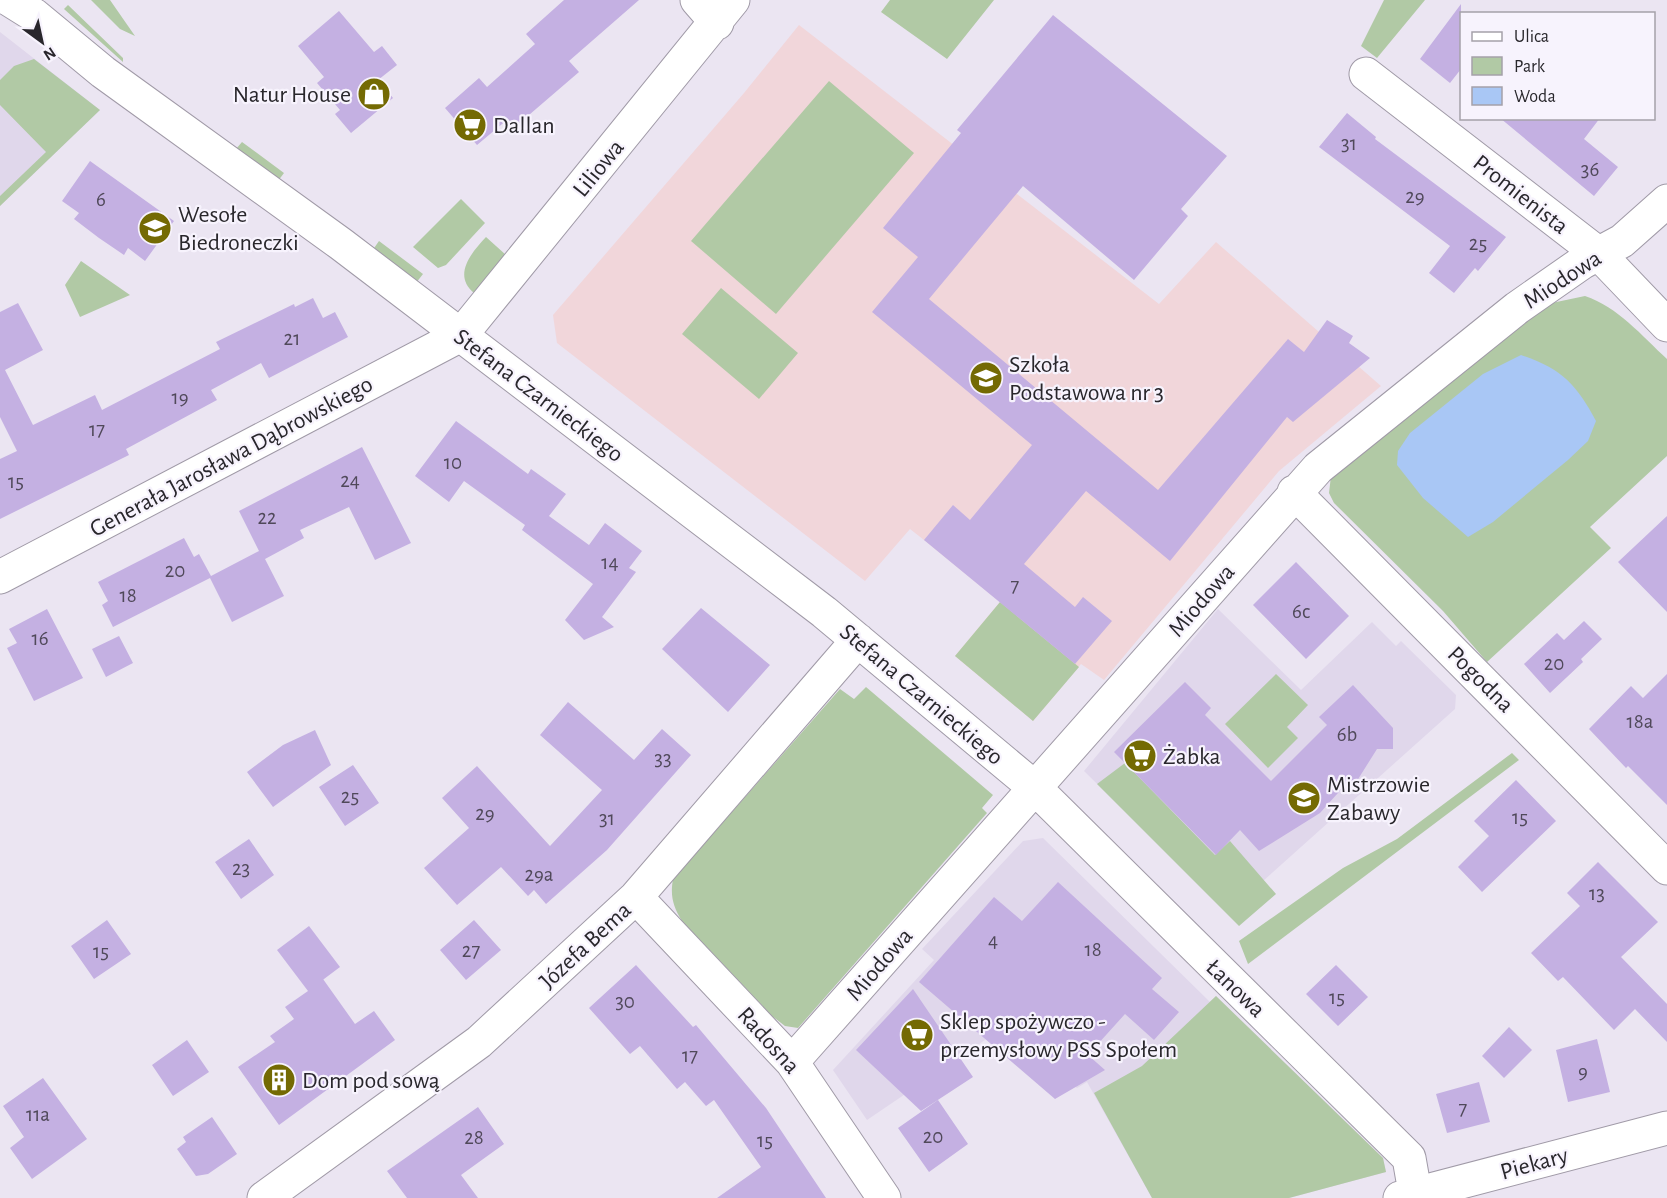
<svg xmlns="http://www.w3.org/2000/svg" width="1667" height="1198" font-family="'Alegreya Sans',sans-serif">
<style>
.built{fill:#e0d7eb}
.education{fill:#f1d6da}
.green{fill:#b1c9a5}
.water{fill:#a9c7f5}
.building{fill:#c4b0e2}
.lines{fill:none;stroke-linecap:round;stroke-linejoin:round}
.minor-casing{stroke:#a09aa7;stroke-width:35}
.minor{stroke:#fff;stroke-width:33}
.labels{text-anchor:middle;stroke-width:4.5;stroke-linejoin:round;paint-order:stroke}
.number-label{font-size:21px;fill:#50495a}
.poi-label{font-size:24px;fill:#29272c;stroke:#f7f3fd;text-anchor:start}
.street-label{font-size:24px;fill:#29272c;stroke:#f7f3fd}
</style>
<rect width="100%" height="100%" fill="#ebe5f2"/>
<!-- built -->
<path class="built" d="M0 32 100 110 0 206Z
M1218 609 1301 690 1372 622 1396 646 1401 641 1456 695 1455 709 1233 908 1224 909 1084 771Z
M1043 838 1210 1002 1216 996 1383 1158 1386 1172 1289 1198H1152L1087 1082 1077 1088 1007 1025 867 1120 833 1070 934 960 922 949 1023 841Z"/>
<!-- education -->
<path class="education" d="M799 25 1159 304 1216 242 1381 386 1279 471 1104 680 1081 664 1033 721 955 656 1000 602 924 540 910 529 865 581 557 343 553 315 744 93Z"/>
<!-- green -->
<path class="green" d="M91 0H110L135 36 120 29Z
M890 0H994L947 59 881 12Z
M1384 0H1425L1377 58 1361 46Z
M68 5 123 58V62L64 9Z
M34 59 100 110 0 206V196L46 152 0 105V80L14 66Z
M829 81 914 153 776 314 691 241Z
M242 142 284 173 278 181 236 149Z
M461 199 485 223 446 265 438 268 413 247Z
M486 237 506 255 474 293C452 275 472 252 486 237Z
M379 241 423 274 416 283 372 251Z
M81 261 130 295 80 317 65 285Z
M721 288 798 353 759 399 682 334Z
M1585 296C1618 307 1642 336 1667 359V456L1590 527 1611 548 1487 662 1443 611 1334 503 1329 493 1331 476 1547 304Z
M1000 602 1079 667 1033 721 955 656Z
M1276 674 1308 705 1287 727 1298 738 1268 768 1225 724Z
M866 687 993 795 982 808 987 813 798 1028 785 1026 772 1016 682 921C673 906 670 896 673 879L840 689 854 699Z
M1512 753 1519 760 1248 964 1239 941 1343 868 1397 839Z
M1125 763 1215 855 1230 841 1276 894 1239 926 1097 784Z
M1216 996 1383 1158 1386 1172 1289 1198H1152L1094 1093 1142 1066Z"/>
<!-- water -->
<path class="water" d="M1521 355C1562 369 1576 384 1596 421L1588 441 1568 460 1493 522 1468 537 1423 498 1397 465 1398 451 1410 433 1483 374Z"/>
<!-- building -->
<path class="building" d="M564 0H639L569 61 579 72 515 127 508 119 477 145 445 108 479 78 487 87 535 44 526 34Z
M1461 4V69L1450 83 1420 59Z
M339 11 374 52 382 46 397 65 378 80 393 98 351 133 335 114 340 110 317 83 324 77 298 46Z
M1053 15 1227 156 1181 209 1188 216 1134 280 1023 186 929 299 1158 490 1288 339 1304 352 1327 320 1353 336 1349 343 1370 358 1293 422 1287 417 1170 561 1086 491 1024 564 1075 607 1083 597 1112 621 1075 664 924 540 953 505 970 520 1032 445 872 312 918 257 883 228 961 133 957 130Z
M1347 113 1376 137 1375 139 1506 237 1478 271 1475 268 1454 293 1429 273 1450 246 1319 147Z
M1500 118H1600L1584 139 1618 167 1594 196Z
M90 161 174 221 145 261 128 248 124 255 99 238 74 219 79 213 62 201Z
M313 298 323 318 335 312 348 337 269 378 261 363 211 390 217 400 126 449 129 455 0 519V459L17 451 0 417V312L18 303 43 350 5 370 33 425 95 395 102 410 220 349 216 342 294 304 295 307Z
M456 421 528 474 531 469 566 494 549 516 589 545 605 523 642 551 629 568 636 572 602 617 614 627 584 640 565 620 593 584 522 530 525 525 464 481 449 502 415 476Z
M362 447 411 543 375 560 349 507 300 530 304 538 265 559 284 596 232 622 210 578 113 627 102 605 108 601 98 582 184 538 194 557 199 554 211 576 259 551 239 511Z
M1667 516V612L1618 562Z
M1296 562 1349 616 1306 659 1253 605Z
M701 608 770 665 728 712 662 649Z
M47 609 83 678 34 701 7 648 17 643 9 629Z
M1584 621 1602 639 1581 659 1583 662 1550 693 1524 664 1557 633 1564 640Z
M119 636 133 663 106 677 92 649Z
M1667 674V805L1628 766 1626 768 1589 729 1631 686 1643 698Z
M1185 682 1211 708 1205 715 1271 781 1327 725 1319 717 1353 685 1393 728V749H1377L1355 784H1346L1320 813 1259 851 1240 830 1216 855 1114 752Z
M568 702 634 760 662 729 691 755 607 850 546 904 534 890 528 896 501 867 457 905 424 868 469 828 442 798 477 766 550 846 602 790 540 735Z
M315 730 331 765 273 807 247 772 283 745Z
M353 765 379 803 345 826 319 787Z
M1516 780 1556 821 1482 892 1458 867 1489 836 1474 821Z
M249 839 274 875 241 899 215 862Z
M1598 862 1658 922 1621 957 1667 1004V1042L1635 1009 1614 1030 1563 977 1558 981 1531 953 1580 906 1567 893Z
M1058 882 1162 978 1152 989 1179 1012 1154 1040 1125 1014 1088 1055 1105 1070 1055 1099 919 982 994 897 1022 921Z
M107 920 131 954 94 979 71 946Z
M474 920 501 950 466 980 440 950Z
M309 926 340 967 320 982 323 979 355 1024 374 1011 395 1040 279 1125 238 1067 275 1042 270 1036 294 1019 285 1007 308 991 277 950Z
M636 965 693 1027 696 1025 766 1108 826 1198H717L761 1167 714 1100 706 1106 685 1082 677 1089 640 1046 630 1054 589 1008Z
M1336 965 1368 997 1338 1026 1306 994Z
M913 989 973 1077 921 1111 856 1050Z
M1509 1027 1532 1050 1504 1078 1482 1056Z
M1597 1039 1610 1092 1568 1102 1556 1050Z
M187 1040 209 1072 173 1096 152 1065Z
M43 1078 87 1139 32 1179 10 1148 24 1137 3 1106Z
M1479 1082 1490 1122 1447 1133 1436 1094Z
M938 1100 968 1144 929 1172 898 1128Z
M478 1107 504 1144 461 1175 478 1198H407L387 1171Z
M212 1117 237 1154 208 1174 196 1176 177 1149 186 1142 183 1137Z"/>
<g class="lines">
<!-- minor casing -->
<g class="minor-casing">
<path id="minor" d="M10 0 34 15 103 72 341 244 824 612 1035 788 1409 1158 1416 1198
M697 0 717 23
M1366 74 1599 254 1667 325
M1294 492 1667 868
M0 577 461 335 733 0
M636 897 792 1062 884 1198
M792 1062 1318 468 1517 308 1583 262 1622 241 1667 201
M264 1198 479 1042 636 897 858 640
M1400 1198 1667 1128"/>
</g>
<!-- minor -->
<use href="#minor" class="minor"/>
</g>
<!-- icons -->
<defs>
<g id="shop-disc" transform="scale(1.725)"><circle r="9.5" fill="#746a03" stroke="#f7f3fd"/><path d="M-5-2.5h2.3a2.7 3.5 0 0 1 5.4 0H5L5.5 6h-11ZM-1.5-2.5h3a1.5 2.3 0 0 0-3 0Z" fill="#fff"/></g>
<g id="supermarket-disc" transform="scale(1.725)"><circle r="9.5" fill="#746a03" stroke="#f7f3fd"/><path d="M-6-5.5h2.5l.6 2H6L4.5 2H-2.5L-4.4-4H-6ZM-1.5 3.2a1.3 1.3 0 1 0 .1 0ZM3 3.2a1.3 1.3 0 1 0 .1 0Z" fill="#fff"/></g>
<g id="school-disc" transform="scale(1.725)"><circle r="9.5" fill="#746a03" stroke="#f7f3fd"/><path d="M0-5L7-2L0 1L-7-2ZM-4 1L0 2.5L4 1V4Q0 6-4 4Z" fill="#fff"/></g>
<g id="building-disc" transform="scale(1.725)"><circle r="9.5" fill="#746a03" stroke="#f7f3fd"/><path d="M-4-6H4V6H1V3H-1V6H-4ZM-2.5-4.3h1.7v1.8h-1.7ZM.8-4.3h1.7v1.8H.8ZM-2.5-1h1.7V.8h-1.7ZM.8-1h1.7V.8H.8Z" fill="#fff"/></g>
</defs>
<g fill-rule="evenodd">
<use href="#shop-disc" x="374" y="94"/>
<use href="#supermarket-disc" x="470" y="125"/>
<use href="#school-disc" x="155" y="228"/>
<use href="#school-disc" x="986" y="378"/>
<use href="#supermarket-disc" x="1140" y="756"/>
<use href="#school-disc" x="1304" y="798"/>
<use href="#supermarket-disc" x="917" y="1035"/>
<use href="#building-disc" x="279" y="1080"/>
</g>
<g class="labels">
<!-- number labels -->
<g class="number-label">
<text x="1349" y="150">31</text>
<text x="1590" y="176">36</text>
<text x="1415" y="203">29</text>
<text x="101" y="206">6</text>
<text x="1478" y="250">25</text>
<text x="292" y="345">21</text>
<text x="180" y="404">19</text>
<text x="97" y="436">17</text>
<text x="453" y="469">10</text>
<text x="350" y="487">24</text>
<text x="16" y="488">15</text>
<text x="267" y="524">22</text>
<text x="610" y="569">14</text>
<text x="175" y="577">20</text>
<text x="1015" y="592">7</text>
<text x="128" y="602">18</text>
<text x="1301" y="618">6c</text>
<text x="40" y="645">16</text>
<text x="1554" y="670">20</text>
<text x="1640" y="728">18a</text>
<text x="1347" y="741">6b</text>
<text x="663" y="765">33</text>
<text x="350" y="803">25</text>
<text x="485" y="820">29</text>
<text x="1520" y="824">15</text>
<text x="607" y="825">31</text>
<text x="241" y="875">23</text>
<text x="539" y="881">29a</text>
<text x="1597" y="900">13</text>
<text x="993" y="947">4</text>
<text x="1093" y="956">18</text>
<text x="471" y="957">27</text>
<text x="101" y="958">15</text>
<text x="1337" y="1004">15</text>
<text x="625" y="1008">30</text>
<text x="690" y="1062">17</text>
<text x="1583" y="1078">9</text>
<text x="1463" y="1115">7</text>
<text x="38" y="1121">11a</text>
<text x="933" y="1143">20</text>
<text x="474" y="1144">28</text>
<text x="765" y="1147">15</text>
</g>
<!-- poi labels -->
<g class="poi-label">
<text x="351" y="102" text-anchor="end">Natur House</text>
<text x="493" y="133">Dallan</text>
<text x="178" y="222">Wesołe<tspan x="178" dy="28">Biedroneczki</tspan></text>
<text x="1009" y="372">Szkoła<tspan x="1009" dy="28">Podstawowa nr 3</tspan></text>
<text x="1163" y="764">Żabka</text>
<text x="1327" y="792">Mistrzowie<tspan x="1327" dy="28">Zabawy</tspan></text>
<text x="940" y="1029">Sklep spożywczo -<tspan x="940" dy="28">przemysłowy PSS Społem</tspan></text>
<text x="302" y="1088">Dom pod sową</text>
</g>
<!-- street labels -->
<g class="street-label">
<text transform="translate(598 168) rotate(-51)" y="8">Liliowa</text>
<text transform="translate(1521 194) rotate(38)" y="8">Promienista</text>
<text transform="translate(1562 279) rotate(-33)" y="8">Miodowa</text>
<text transform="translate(539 395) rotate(37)" y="8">Stefana Czarnieckiego</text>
<text transform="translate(231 456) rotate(-28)" y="8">Generała Jarosława Dąbrowskiego</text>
<text transform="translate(1201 600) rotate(-49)" y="8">Miodowa</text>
<text transform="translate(1481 679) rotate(45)" y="8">Pogodna</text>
<text transform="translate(922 694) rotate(40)" y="8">Stefana Czarnieckiego</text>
<text transform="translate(585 945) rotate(-43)" y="8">Józefa Bema</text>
<text transform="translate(879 964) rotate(-49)" y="8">Miodowa</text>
<text transform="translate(1236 988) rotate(44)" y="8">Łanowa</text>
<text transform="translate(769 1040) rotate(48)" y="8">Radosna</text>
<text transform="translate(1534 1163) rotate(-15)" y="8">Piekary</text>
</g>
</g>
<!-- legend -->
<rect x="1460" y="12" width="195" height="108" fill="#f7f3fd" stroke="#a5a1a9" stroke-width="1.5"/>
<rect x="1472" y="32" width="30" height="9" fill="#ffffff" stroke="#a5a1a9" stroke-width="1.5"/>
<text x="1514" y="42" font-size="18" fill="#29272c">Ulica</text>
<rect x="1472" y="57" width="30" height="18" fill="#b1c9a5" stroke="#a5a1a9" stroke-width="1.5"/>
<text x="1514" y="72" font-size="18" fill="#29272c">Park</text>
<rect x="1472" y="87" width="30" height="18" fill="#a9c7f5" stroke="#a5a1a9" stroke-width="1.5"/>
<text x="1514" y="102" font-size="18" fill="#29272c">Woda</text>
<!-- north arrow -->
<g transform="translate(42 42) rotate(147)" stroke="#f7f3fd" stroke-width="4.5" paint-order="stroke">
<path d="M0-4.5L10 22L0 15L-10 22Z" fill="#29272c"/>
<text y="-9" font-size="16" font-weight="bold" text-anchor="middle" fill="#29272c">N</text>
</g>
</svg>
